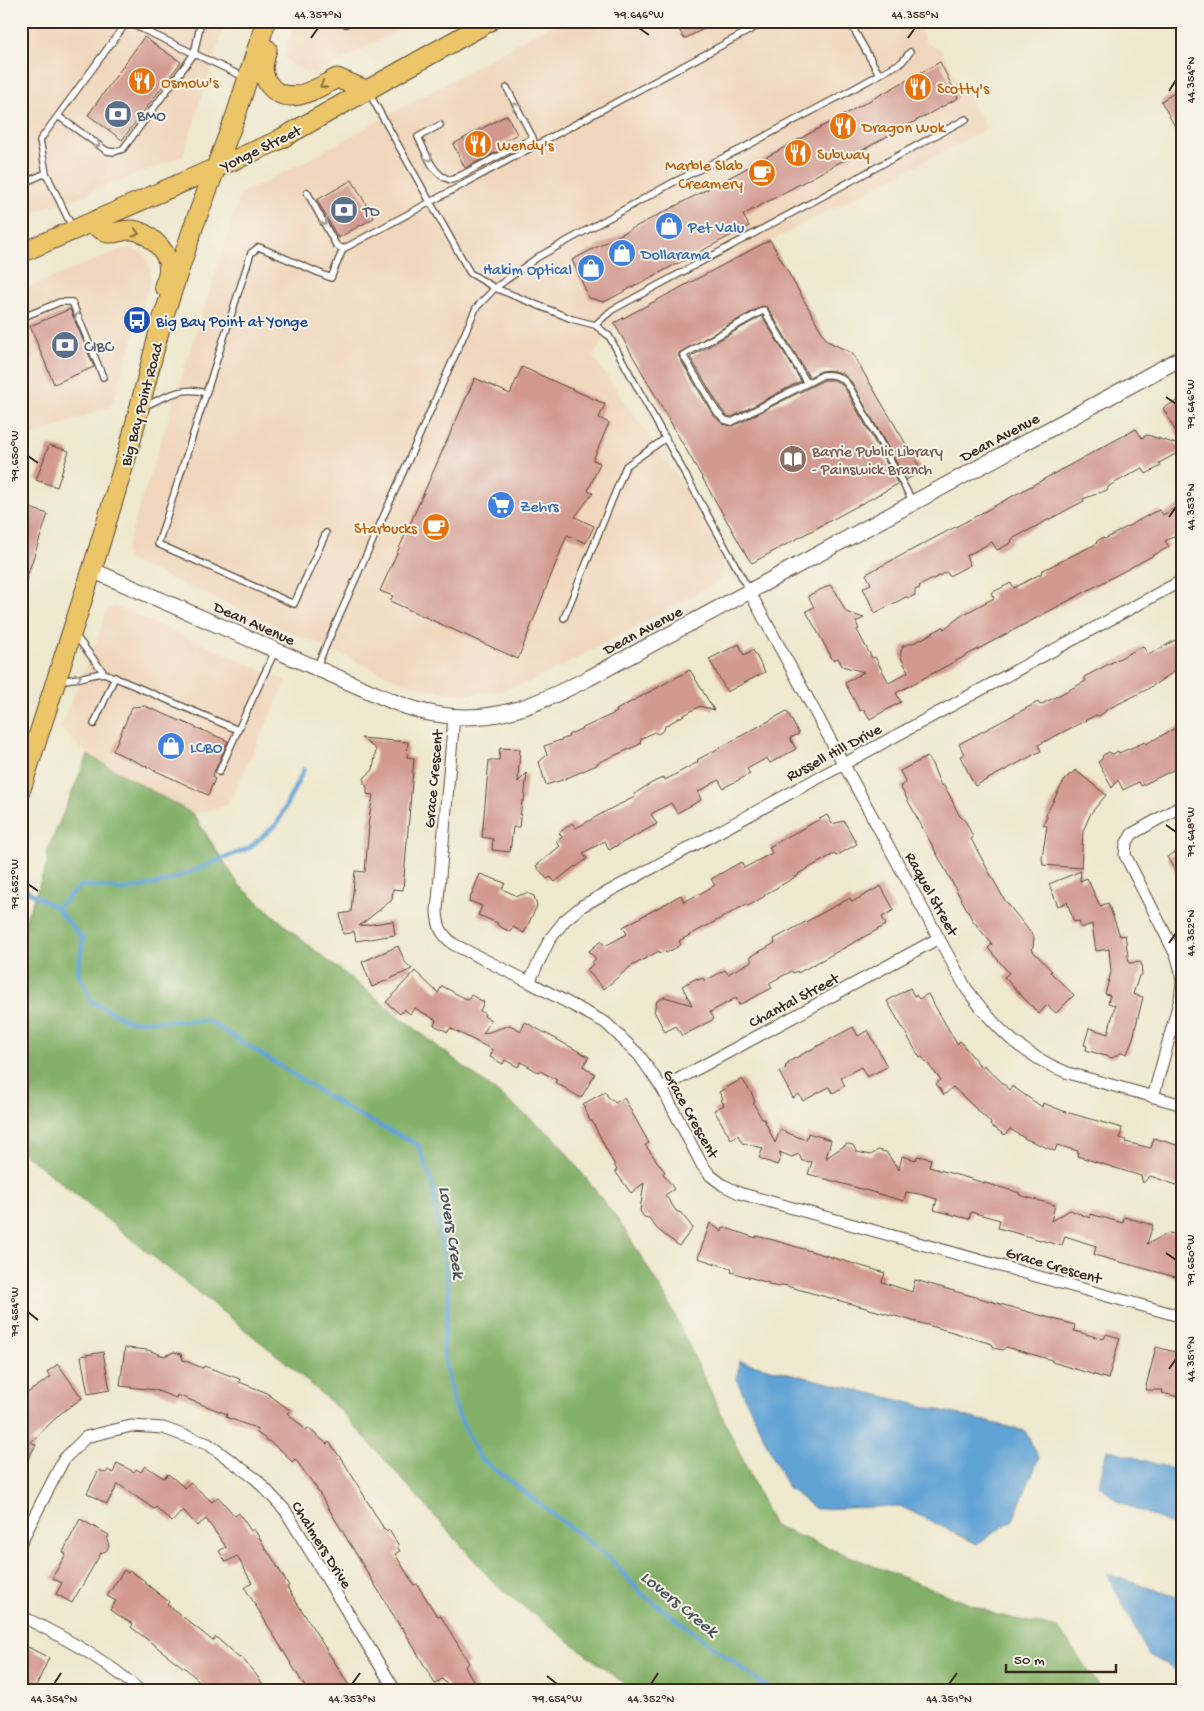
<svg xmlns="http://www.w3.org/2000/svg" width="1204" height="1711" font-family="'Gochi Hand',sans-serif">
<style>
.built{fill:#f0d6bc}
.forest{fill:#84b169;stroke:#606e44}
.water{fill:#61a3d5;stroke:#4e667a}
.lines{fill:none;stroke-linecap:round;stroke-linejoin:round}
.stream{stroke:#61a3d5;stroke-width:4.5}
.building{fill:#d29990}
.service-casing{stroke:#564638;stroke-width:8}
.minor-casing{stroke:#564638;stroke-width:13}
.tertiary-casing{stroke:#564638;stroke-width:17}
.primary-casing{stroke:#564638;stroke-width:21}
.service{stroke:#fff;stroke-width:5.5}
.minor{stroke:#fff;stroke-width:11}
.tertiary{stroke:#fff;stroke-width:15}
.primary{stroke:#edc569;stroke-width:19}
.oneway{stroke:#8b7040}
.oneway2{stroke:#a79f9a}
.ticks{fill:none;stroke:#3b2a1e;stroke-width:2}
.labels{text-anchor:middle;stroke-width:4;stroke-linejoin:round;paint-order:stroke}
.food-label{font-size:16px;fill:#c56008;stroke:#f7f3e8;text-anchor:start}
.service-label{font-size:16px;fill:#4e5e75;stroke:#f7f3e8;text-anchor:start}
.street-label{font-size:16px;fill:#3b2a1e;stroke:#f7f3e8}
.shop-label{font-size:16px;fill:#366cbe;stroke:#f7f3e8;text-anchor:start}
.transit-label{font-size:16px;fill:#164399;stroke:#f7f3e8;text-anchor:start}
.education-label{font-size:16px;fill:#785e54;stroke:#f7f3e8;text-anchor:start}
.water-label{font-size:18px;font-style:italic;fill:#48545e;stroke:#f7f3e8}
.neatline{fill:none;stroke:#3b2a1e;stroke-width:2}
.ticks-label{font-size:12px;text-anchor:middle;fill:#3b2a1e}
</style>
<rect width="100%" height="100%" fill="#f7f3e8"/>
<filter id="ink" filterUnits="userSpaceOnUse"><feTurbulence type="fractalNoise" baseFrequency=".02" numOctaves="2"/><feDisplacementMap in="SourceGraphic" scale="10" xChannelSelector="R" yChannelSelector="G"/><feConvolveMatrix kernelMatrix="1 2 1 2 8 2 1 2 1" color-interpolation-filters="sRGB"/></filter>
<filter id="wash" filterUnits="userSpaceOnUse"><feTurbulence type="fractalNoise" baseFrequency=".0096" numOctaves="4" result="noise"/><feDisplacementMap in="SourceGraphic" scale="20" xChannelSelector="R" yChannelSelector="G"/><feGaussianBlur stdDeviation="1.12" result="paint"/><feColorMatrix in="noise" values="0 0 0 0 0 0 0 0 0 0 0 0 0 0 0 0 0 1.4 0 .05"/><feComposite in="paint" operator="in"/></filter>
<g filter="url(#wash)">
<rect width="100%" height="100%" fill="#eee8ce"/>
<!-- built -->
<path class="built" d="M21 21H226L183 156 83 195 21 217Z
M295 21H414L319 73 314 74 290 64 285 57 286 50Z
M561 21H915L927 44 941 50 986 129 614 323 593 356 681 482 721 557 724 569 723 579 542 677 518 686 500 691 469 694 439 692 403 682 126 559 125 552 241 193 260 185 319 154 532 35Z
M130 248 143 253 147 260 150 268V283L112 406 21 440V290L122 249Z
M115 606 287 681 228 805 193 814 88 755 60 728 96 643 107 609Z"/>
<!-- forest -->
<path class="forest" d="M88 755 193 814 239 885 303 941 555 1138 621 1224 667 1299 774 1526 997 1615 1058 1628 1102 1690H633L498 1587 343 1413 288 1364 21 1151V931L47 865 48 849Z"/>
<!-- water -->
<path class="water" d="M739 1361 1025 1431 1039 1458 1013 1520 977 1544 900 1506 816 1509 788 1488 737 1381Z
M1107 1449 1183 1472V1529L1117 1501 1099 1485Z
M1107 1574 1183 1599V1684L1173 1668 1149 1655Z"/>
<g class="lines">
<!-- stream -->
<path class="stream" d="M21 887 56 908 83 939 78 972 91 1001 129 1021H209L351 1111 418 1145 432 1181 449 1292 443 1351 454 1405 479 1457 610 1558 641 1593 771 1690
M56 908 82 885 126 890 165 882 249 848 277 824 304 769"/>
</g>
<g id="blocks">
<!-- building -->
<path class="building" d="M675 21H719L684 39Z
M144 37 181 62 122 140 88 115Z
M940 62 958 98 743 215 749 226 604 302 589 298 572 260 723 181Z
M1183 88V141L1161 101Z
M507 115 517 134 502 143 504 148 465 168 453 144Z
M352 180 374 218 338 238 317 200Z
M770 240 827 341 852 353 922 471 906 480 851 381 842 373 830 370 821 371 809 377 768 308 762 306 679 353V357L713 415 723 424 733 426 824 380H834L841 384 846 390 898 484 752 563 748 558 614 323Z
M70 309 94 367 54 384 30 326Z
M762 316 801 381 732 417 727 416 721 409 690 357Z
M522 367 605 404 599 418 609 423 593 460 600 463 588 491 593 493 575 517 594 526 586 543 567 535 518 659 390 601 393 596 380 591 475 378 510 394Z
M1183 398V445L1163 408Z
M1136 429 1142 438 1147 435 1183 446V450L1159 463 1161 466 1146 474 1142 468 1109 486 1107 490 1083 499 1084 501 1012 539 1011 543 997 550 992 542 966 556 970 565 949 576 947 572 919 586 920 588 915 590V595L909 598 906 597 875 613 863 588 871 584 866 574 965 522Z
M49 445 69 451 57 487 36 480Z
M1183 503V531L1165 541 1169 547 896 693 901 702 870 719 864 709 860 711 845 683 864 672 842 666 838 658 833 660 806 611 814 607 808 596 830 585 836 592 846 612 864 618 856 622 859 629 857 630 872 658 875 657 889 683 908 672 900 655 903 646 918 641 943 627 944 629 962 615 994 598 991 593 1011 583 1014 588 1042 573 1041 571 1096 544 1097 541 1102 538 1105 539 1152 513 1160 510 1163 515Z
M24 506 48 514 24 586 21 585V516Z
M1183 636V666L1146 690 1106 710 1105 712 1099 716 1096 715 1038 745 1041 751 975 786 960 756 964 754 959 744 1038 702 1040 705 1086 681 1084 677 1143 646 1148 655Z
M739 644 744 655 753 650 765 672 727 692 709 659Z
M690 670 714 710 700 706 665 726 664 730 658 734 654 732 641 739 640 744 634 747 597 763V765L562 780 546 785 539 762 547 755 544 746 569 737 568 735 617 712 616 710 629 703Z
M145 706 228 741 215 770 212 777 215 779 208 795 113 751 132 707Z
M787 711 799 734 790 738 796 749 770 763 767 758 747 769 750 774 723 788 719 780 698 792 701 800 677 813 671 803 651 814 657 824 609 850 605 841 583 853 587 859 576 867 575 866 555 882 551 877 547 879 536 866 560 846 556 842 562 837 559 833 572 823 576 828 612 808 635 797 634 794 650 784 664 777 665 780 698 762 697 760Z
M1183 724V765L1141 786 1139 782 1123 790 1118 780 1112 788 1098 762 1102 759 1103 755 1109 752 1113 754 1118 751 1119 753 1145 742 1146 744Z
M361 738 408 742 407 757 414 758 403 890 393 889 392 900 359 926 393 921 395 935 356 941 354 931 351 933 343 934 340 914 351 912 355 871 365 872 369 826 368 825 373 795 367 794V786L364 784V778L373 770 376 749Z
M500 748 520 749 518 782 527 773 524 801H522L519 827H513L510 852 492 850 493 839 482 837 489 760H499Z
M927 757 932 764 941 786 943 785 949 794 959 815 966 822 973 837 971 839 1004 899 1034 937 1033 947 1031 949 1052 971 1050 972 1074 995 1056 1013 1047 1005 1039 1014 1004 977 1009 973 988 948 992 944 973 921 900 786 906 783 900 771Z
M1075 770 1106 795 1091 813 1083 831 1081 868 1043 865 1042 858 1047 826 1043 825 1047 817 1046 815 1062 784 1069 775 1072 774Z
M827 815 832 824 844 821 857 844 836 856 834 854 798 874 799 875 764 895 765 896 748 906 747 904 679 941 681 945 666 953 665 951 660 953 659 951 630 967 604 989 587 970 593 964 592 962 596 959 589 951 601 941 605 946 627 934 623 927 681 895 684 902 703 892 715 885 711 879 741 862 744 868 772 853 769 847Z
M1183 848V885L1167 857Z
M1081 871 1080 881 1087 878 1100 906 1108 903 1120 936 1125 935 1129 963 1141 962 1142 975 1139 976 1133 994 1143 997 1133 1038 1127 1054 1122 1052 1112 1058 1086 1050 1087 1046 1084 1045 1089 1028 1108 1034 1115 1005 1108 1003 1110 995 1105 994 1111 972 1109 949 1096 951 1092 924 1081 928 1079 921 1074 922 1067 902 1058 906 1049 884Z
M480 874 505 883 502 889 517 896 527 893 534 896 537 906 524 933 513 927 510 932 497 925 498 923 478 915 482 906 469 901Z
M881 886 894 910 882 917 886 925 798 973 797 971 793 973 792 971 769 983 772 988 739 1005 736 998 710 1012 714 1019 682 1036 676 1026 665 1032 654 1011 657 1001 665 997 692 1005 682 986 697 978 698 980 703 978 705 981 725 970 728 974 752 961 750 957 775 943 774 939 850 898 852 902Z
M398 946 405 962 412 969 372 987 362 962Z
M415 971 438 993 442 986 468 1000 471 995 484 1002 480 1011 485 1014 484 1016 491 1020 483 1034 510 1025 521 1031 525 1022 589 1057 583 1066 595 1074 581 1098 555 1082 557 1080 540 1071 538 1072 521 1062 518 1067 505 1060 503 1064 490 1057 493 1050 450 1028 448 1032 434 1025 436 1020 415 1008 410 1014 404 1009 400 1014 386 1002Z
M910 988 914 996 916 995 919 999 928 994 957 1044 960 1041 982 1068 984 1065 1010 1090 1012 1086 1042 1107 1043 1103 1066 1112 1122 1128 1120 1138 1126 1140 1125 1142 1151 1148 1154 1138 1183 1147V1187L1150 1176 1143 1183 1141 1176 1077 1156 1078 1151 1057 1145 1055 1151 1026 1139 1010 1129 1005 1135 990 1125 991 1123 953 1087 944 1095 936 1084 941 1080 922 1057 920 1058 887 1001Z
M853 1027 858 1036 868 1030 887 1067 867 1077 861 1067 841 1078 845 1086 833 1093 829 1087 803 1101 799 1094 793 1098 779 1072 786 1068 785 1066 789 1064 788 1062Z
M742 1079 752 1094 755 1102 753 1103 762 1119H764L775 1143 780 1130 806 1140 808 1133 831 1140 826 1158 847 1144 853 1145 857 1152 871 1155 878 1150 886 1152 899 1170 902 1156 916 1160 917 1156 931 1159 929 1167 1020 1193 1019 1195 1055 1205 1051 1221 1070 1210 1090 1218V1214L1123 1223 1124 1217 1153 1225 1147 1244 1169 1233 1175 1234 1178 1239 1183 1240 1177 1263 1183 1264V1279L1094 1255 1096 1246 1065 1236 1062 1246 998 1228 1000 1220 971 1212 969 1219 934 1210 937 1199 919 1194 906 1192 904 1201 808 1174 812 1162 802 1161 799 1154 792 1157 779 1152 781 1156 777 1165 759 1158 763 1148 742 1143 738 1135 731 1139 714 1110 724 1105 721 1100 723 1099 719 1092Z
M605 1092 610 1100 612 1099 615 1103 624 1098 649 1143 645 1145 665 1172 663 1173 674 1189 665 1195 677 1212H680L693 1228 679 1246 657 1229 649 1218 644 1217 640 1211 644 1183 631 1193 615 1171 617 1170 592 1121H590L583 1104Z
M710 1223 722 1232 723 1227 756 1238V1236L773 1240 885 1273 882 1282 912 1292 915 1280 1075 1325 1074 1331 1104 1339 1106 1334 1120 1338 1108 1379 1052 1362V1360L1006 1347 1002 1350 994 1348 992 1344 949 1331 783 1285 779 1287 770 1285 769 1283 731 1272 732 1269 698 1258Z
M1156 1347 1183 1354V1398L1162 1393 1163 1390H1145Z
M125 1348 148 1350 164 1356 174 1352 181 1354 183 1360 203 1368 204 1366 240 1379 239 1382 265 1392 290 1410 287 1413 306 1430 308 1428 327 1444 329 1442 345 1464 384 1529 387 1532 389 1530 399 1546 397 1547 400 1551 395 1554 414 1585 417 1584 435 1613 438 1616 440 1615 469 1663 465 1666 475 1684 474 1685 477 1690H452L442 1679 435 1684 402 1627 401 1628 315 1486 295 1459 292 1462 282 1451 256 1432 258 1429 226 1417 227 1414 177 1395 176 1398 155 1390 120 1386Z
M103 1352 110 1390 88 1394 81 1356Z
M58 1364 82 1398 61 1413 31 1442 36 1445 21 1470V1399L30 1391 51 1377 47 1372Z
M117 1463 134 1472 136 1469 141 1472 145 1466 164 1478 168 1474 185 1488 190 1482 212 1502 218 1497 235 1516 239 1513 251 1531 254 1529 269 1554H270L289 1586 287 1587 352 1690H307L245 1588 252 1583 237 1556 226 1562 219 1551 226 1547 206 1519 197 1526 183 1510 172 1522 156 1507 154 1509 118 1484 107 1504 87 1493 99 1470 106 1473 108 1470 113 1473Z
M80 1519 109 1535 107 1539 109 1546 106 1551 101 1553 72 1603 56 1594 62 1583 52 1578 66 1554 63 1552Z
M124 1570 128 1573 130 1571 145 1581 144 1582 169 1602 167 1604 213 1641 216 1637 239 1658 241 1657 258 1677 266 1690H209L184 1667V1668L131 1627 133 1624 110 1610 116 1601 107 1596Z
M28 1647 49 1658 34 1690H21V1660Z"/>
</g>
</g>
<g filter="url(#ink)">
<use href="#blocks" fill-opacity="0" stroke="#564638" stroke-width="1"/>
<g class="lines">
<!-- service casing -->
<g class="service-casing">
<path id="service" d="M344 21 346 24 351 21
M849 21 879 74
M369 93 470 273 495 288 572 319 595 325 609 336 749 590
M58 116 107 151 114 152 123 149 194 54 201 21
M440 125 418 137C426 152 433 178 452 180L533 138 507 88
M21 184 46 173
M307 192 336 245 343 249
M72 227 46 173 40 140 127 22 246 78
M21 318 60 302H72L103 377
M595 325 612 310 966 119
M807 383 764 310 683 355 717 412 725 420 732 422 823 375C842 373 848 383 856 398L913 502
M145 406C165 397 184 385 206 393
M326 533 294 604 158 544 251 253 259 247 331 278 343 249 767 21
M564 618 626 466 666 438
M75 635 104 673 238 730 275 651
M317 666 476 308 495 288 538 257 674 182 741 149 844 94 902 62 910 52
M60 682C67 679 73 679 80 678 87 676 95 674 104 673
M94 724 115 677
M219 772 238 730"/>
</g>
<!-- minor casing -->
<g class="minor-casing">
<path id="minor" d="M749 591 966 988C995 1028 1022 1055 1068 1073L1183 1105
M454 717 437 911C438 928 441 933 453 944L529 982 606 1023 639 1055 662 1088 702 1165 710 1175 723 1185 739 1193 1183 1317
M529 982 550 939 565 920 582 906 1183 580
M662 1088 939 938
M1153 1097 1180 999 1182 982 1180 968 1177 957 1125 855 1126 844 1132 834 1183 805
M21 1542 64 1459 86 1437 131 1426 163 1428 208 1444 256 1479 285 1510 395 1690
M21 1616C60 1635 108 1661 139 1690"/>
</g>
<!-- tertiary casing -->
<g class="tertiary-casing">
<path id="tertiary" d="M92 570 394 702C407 707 421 712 435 714 494 725 538 704 589 678L1183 357"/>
</g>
<!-- primary casing -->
<g class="primary-casing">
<path id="primary" d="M267 49C263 64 260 73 270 86 289 108 317 88 337 78L368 91
M91 223C96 226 103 231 108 233 116 234 124 229 132 230 146 231 166 249 168 263 170 271 167 279 164 286
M21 253 275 142 490 21
M21 789 92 570 129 448 161 324 194 225 236 115 266 21"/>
</g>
<!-- service -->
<use href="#service" class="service"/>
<!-- minor -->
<use href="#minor" class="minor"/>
<!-- tertiary -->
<use href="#tertiary" class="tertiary"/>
<!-- primary -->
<use href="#primary" class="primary"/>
</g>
<!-- one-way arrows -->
<defs><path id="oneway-chevron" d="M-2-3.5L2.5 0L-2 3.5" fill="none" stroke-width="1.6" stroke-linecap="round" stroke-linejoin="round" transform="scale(1.25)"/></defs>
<g class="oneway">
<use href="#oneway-chevron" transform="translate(323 85) rotate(153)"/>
<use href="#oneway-chevron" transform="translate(136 233) rotate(17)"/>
</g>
<g class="oneway2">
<use href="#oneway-chevron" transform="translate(516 106) rotate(-118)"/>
<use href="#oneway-chevron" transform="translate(97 144) rotate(34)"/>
<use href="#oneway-chevron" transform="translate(429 158) rotate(63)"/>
<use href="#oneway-chevron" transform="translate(324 222) rotate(61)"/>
<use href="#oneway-chevron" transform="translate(78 316) rotate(-113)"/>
<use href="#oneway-chevron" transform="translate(78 677) rotate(-13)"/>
</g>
</g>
<!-- ticks -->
<path class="ticks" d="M639 28 649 35M311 38 318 28M908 38 915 28M1169 91 1176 80M1166 397 1176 404M28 456 38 463M1169 517 1176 507M1166 825 1176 832M28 884 38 891M1169 943 1176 933M1166 1253 1176 1260M28 1312 38 1320M1169 1369 1176 1359M547 1676 557 1684M54 1684 61 1673M352 1684 360 1673M651 1684 658 1673M949 1684 957 1673"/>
<!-- icons -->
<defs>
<g id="restaurant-disc" transform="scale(1.4375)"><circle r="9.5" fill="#e8710a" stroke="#f7f3e8"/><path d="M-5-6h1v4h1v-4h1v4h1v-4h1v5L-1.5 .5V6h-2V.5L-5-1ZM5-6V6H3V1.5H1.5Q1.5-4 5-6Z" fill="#fff"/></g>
<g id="bank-disc" transform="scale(1.4375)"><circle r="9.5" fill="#5c6f8a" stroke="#f7f3e8"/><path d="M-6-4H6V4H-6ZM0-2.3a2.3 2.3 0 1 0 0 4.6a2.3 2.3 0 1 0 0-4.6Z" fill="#fff"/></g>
<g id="cafe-disc" transform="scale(1.4375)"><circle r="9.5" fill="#e8710a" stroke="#f7f3e8"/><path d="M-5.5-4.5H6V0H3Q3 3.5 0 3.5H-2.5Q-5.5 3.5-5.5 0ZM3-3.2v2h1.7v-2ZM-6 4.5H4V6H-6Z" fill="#fff"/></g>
<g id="shop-disc" transform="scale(1.4375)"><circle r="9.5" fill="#3f7fe0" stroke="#f7f3e8"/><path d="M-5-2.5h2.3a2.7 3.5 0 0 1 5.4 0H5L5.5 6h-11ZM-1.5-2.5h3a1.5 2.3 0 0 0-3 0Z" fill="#fff"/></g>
<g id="bus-disc" transform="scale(1.4375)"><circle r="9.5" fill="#1a4fb4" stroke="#f7f3e8"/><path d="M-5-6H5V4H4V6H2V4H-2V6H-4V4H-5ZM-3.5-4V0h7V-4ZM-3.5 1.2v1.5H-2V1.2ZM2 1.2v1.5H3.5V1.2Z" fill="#fff"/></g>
<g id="library-disc" transform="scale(1.4375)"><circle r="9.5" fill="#8d6e63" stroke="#f7f3e8"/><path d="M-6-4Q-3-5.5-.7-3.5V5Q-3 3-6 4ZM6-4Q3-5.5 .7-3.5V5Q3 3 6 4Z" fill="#fff"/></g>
<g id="supermarket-disc" transform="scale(1.4375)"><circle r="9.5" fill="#3f7fe0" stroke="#f7f3e8"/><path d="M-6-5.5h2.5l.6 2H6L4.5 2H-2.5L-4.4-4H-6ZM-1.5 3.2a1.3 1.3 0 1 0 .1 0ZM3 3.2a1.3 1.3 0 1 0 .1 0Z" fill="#fff"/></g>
</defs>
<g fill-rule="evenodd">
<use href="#restaurant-disc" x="142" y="81"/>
<use href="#restaurant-disc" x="918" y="87"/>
<use href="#bank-disc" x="118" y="114"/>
<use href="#restaurant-disc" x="843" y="126"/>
<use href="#restaurant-disc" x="478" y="144"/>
<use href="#restaurant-disc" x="798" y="153"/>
<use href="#cafe-disc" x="762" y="173"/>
<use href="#bank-disc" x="344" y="210"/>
<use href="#shop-disc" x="669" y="226"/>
<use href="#shop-disc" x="622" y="253"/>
<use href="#shop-disc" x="591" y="268"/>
<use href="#bus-disc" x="137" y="320"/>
<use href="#bank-disc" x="65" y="345"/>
<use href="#library-disc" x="793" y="459"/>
<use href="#supermarket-disc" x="501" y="505"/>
<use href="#cafe-disc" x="436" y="527"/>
<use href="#shop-disc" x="171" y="746"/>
</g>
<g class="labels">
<!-- food labels -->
<g class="food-label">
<text x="161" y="87">Osmow's</text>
<text x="937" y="93">Scotty's</text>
<text x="862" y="132">Dragon Wok</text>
<text x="497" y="150">Wendy's</text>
<text x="817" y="159">Subway</text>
<text x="743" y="170" text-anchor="end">Marble Slab<tspan x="743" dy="18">Creamery</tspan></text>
<text x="417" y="533" text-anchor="end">Starbucks</text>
</g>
<!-- service labels -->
<g class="service-label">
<text x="137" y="120">BMO</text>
<text x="363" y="216">TD</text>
<text x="84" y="351">CIBC</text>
</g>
<!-- street labels -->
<g class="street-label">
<text transform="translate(260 147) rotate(-26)" y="6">Yonge Street</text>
<text transform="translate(140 404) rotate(-75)" y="6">Big Bay Point Road</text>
<text transform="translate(999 436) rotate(-28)" y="6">Dean Avenue</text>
<text transform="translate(255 622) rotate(24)" y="6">Dean Avenue</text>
<text transform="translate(642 629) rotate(-28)" y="6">Dean Avenue</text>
<text transform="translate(833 751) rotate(-28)" y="6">Russell Hill Drive</text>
<text transform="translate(432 779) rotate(-85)" y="6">Grace Crescent</text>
<text transform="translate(933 893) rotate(61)" y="6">Raquel Street</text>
<text transform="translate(793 999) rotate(-28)" y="6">Chantal Street</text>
<text transform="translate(692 1113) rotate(61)" y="6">Grace Crescent</text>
<text transform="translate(1054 1264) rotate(16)" y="6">Grace Crescent</text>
<text transform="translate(323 1544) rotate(58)" y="6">Chalmers Drive</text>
</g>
<!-- shop labels -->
<g class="shop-label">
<text x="688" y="232">Pet Valu</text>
<text x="641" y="259">Dollarama</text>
<text x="572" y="274" text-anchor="end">Hakim Optical</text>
<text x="520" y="511">Zehrs</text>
<text x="190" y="752">LCBO</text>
</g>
<!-- transit labels -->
<g class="transit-label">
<text x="156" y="326">Big Bay Point at Yonge</text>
</g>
<!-- education labels -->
<g class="education-label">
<text x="812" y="456">Barrie Public Library<tspan x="812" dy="18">- Painswick Branch</tspan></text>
</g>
<!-- water labels -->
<g class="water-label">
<text transform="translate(453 1232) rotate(81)" y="6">Lovers Creek</text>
<text transform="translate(680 1603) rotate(39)" y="6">Lovers Creek</text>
</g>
</g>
<!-- margin -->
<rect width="1204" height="1711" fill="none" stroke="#f7f3e8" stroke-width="55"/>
<!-- scale -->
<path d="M1006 1664v8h110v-8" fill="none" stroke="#3b2a1e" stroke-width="2.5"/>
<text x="1014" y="1664" font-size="15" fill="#3b2a1e" stroke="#f7f3e8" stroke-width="4" paint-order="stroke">50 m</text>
<rect x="28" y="28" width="1148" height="1656" class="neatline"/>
<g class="ticks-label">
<text x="318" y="18">44.357°N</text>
<text x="639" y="18">79.646°W</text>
<text x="915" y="18">44.355°N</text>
<text transform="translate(1190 80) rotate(-90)" y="4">44.354°N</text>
<text transform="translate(1190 404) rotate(-90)" y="4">79.646°W</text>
<text transform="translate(14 456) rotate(-90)" y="4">79.650°W</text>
<text transform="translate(1190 507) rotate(-90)" y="4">44.353°N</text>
<text transform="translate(1190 832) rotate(-90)" y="4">79.648°W</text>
<text transform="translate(14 884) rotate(-90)" y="4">79.652°W</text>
<text transform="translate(1190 933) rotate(-90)" y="4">44.352°N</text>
<text transform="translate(1190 1260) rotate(-90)" y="4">79.650°W</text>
<text transform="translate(14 1312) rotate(-90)" y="4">79.654°W</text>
<text transform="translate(1190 1359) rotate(-90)" y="4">44.351°N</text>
<text x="54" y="1702">44.354°N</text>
<text x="352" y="1702">44.353°N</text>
<text x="557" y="1702">79.654°W</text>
<text x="651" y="1702">44.352°N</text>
<text x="949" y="1702">44.351°N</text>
</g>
</svg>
